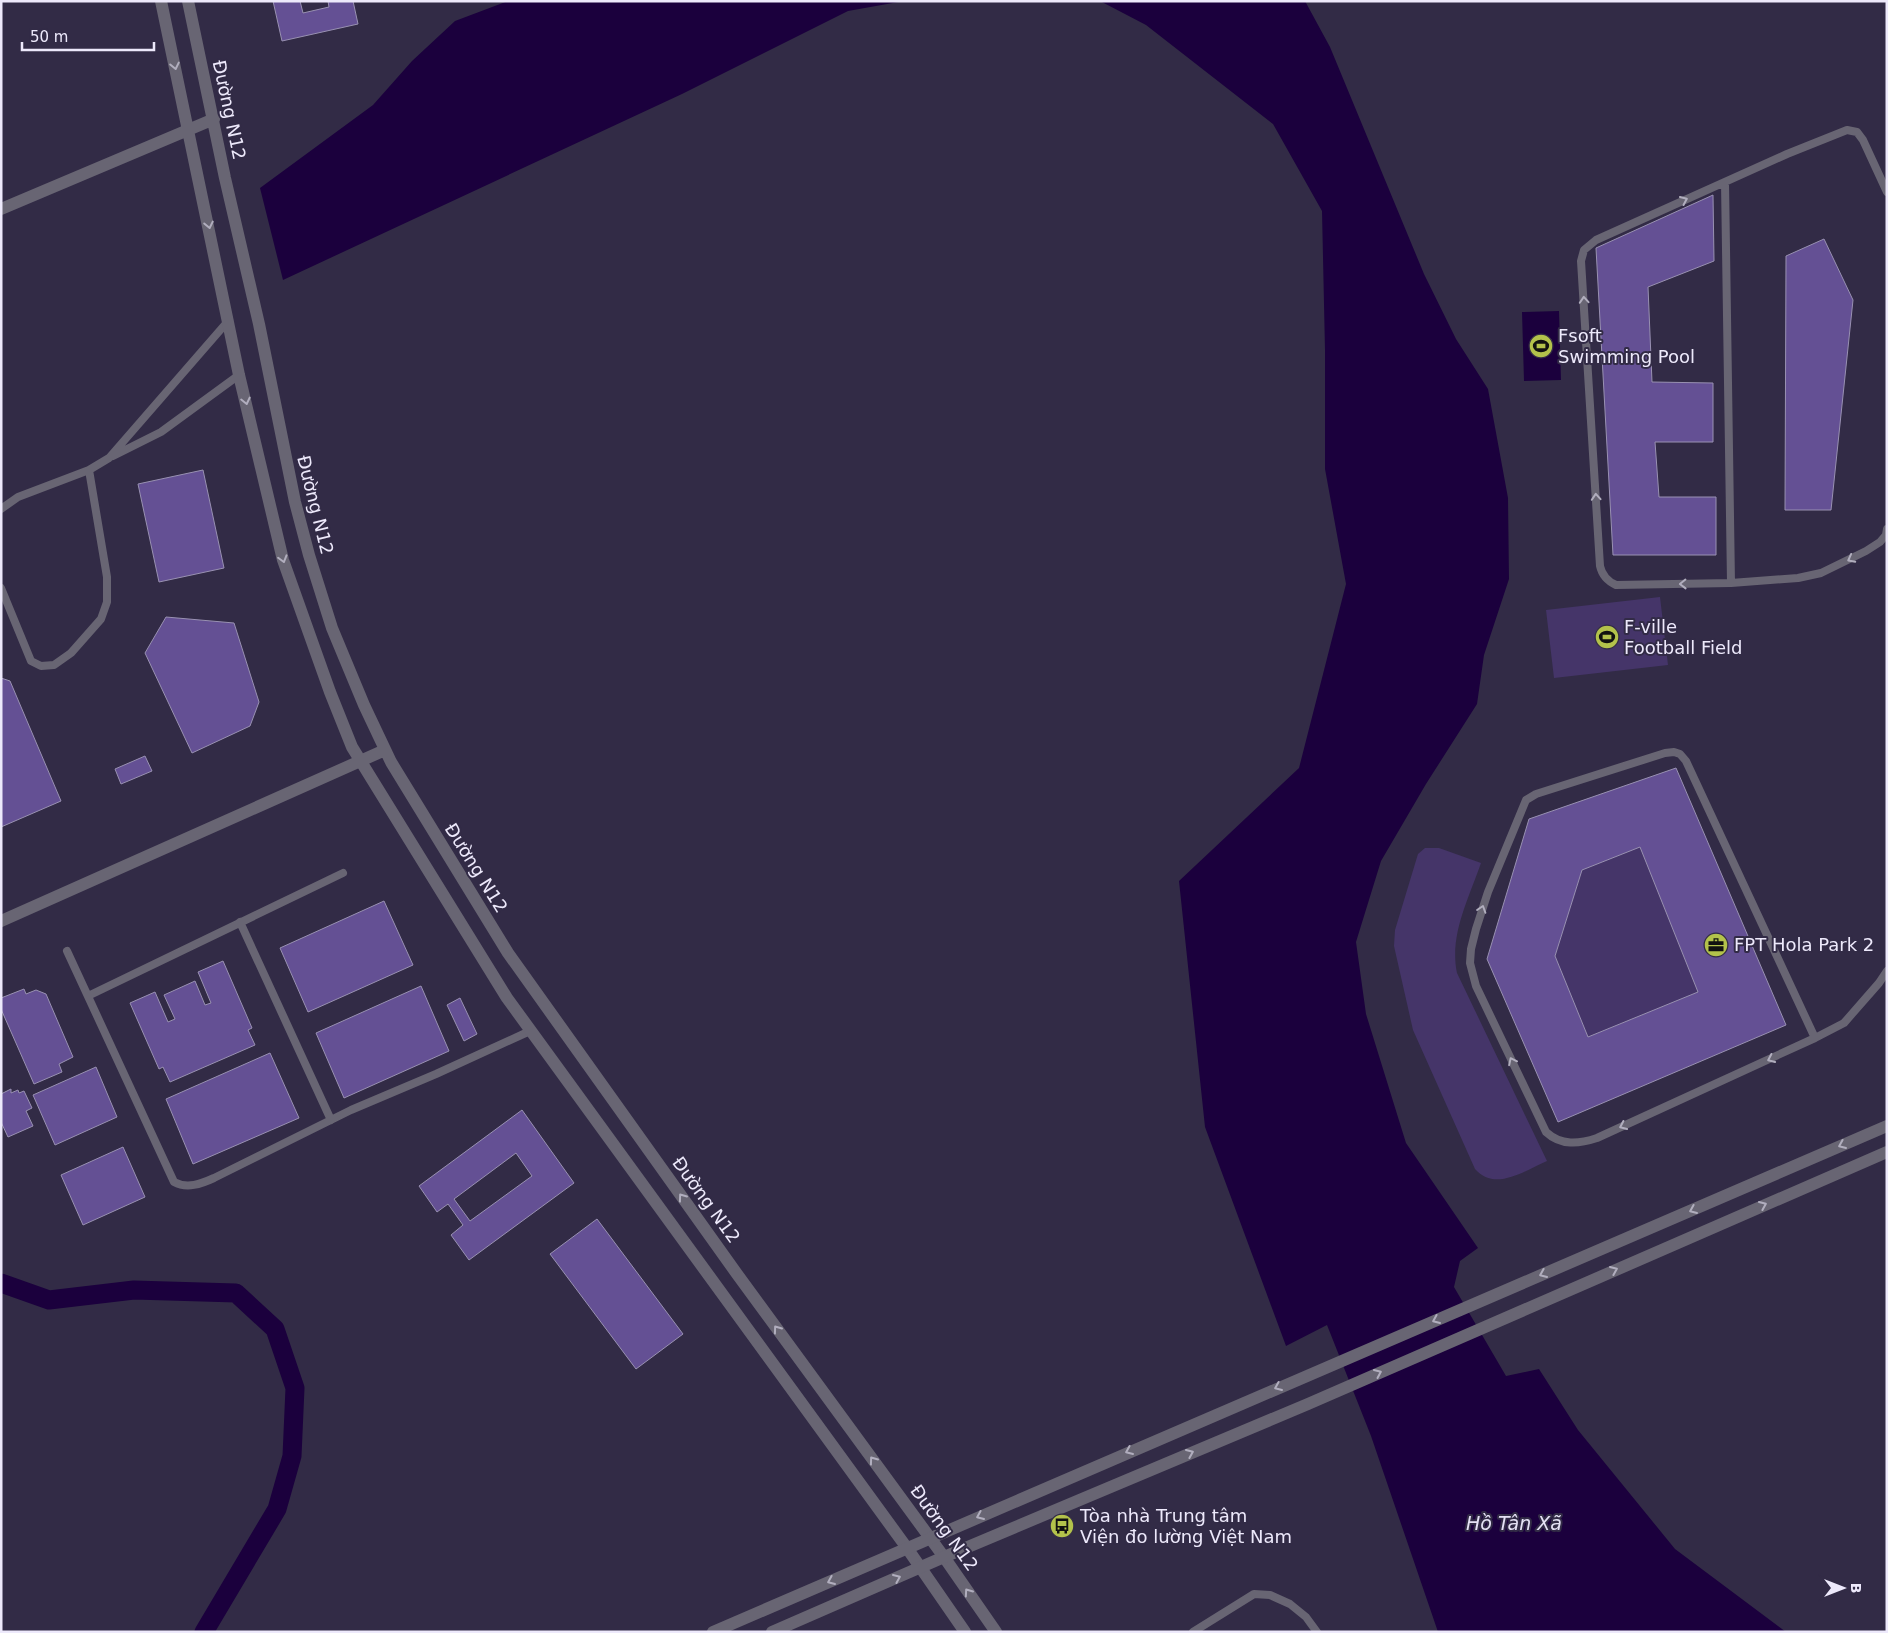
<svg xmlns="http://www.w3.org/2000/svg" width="1888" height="1633" font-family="'DejaVu Sans',sans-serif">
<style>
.green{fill:#453569}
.water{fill:#1b003d}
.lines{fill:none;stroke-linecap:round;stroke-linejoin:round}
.canal{stroke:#1b003d;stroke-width:19}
.building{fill:#645094;stroke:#9991b2;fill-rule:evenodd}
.service{stroke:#686573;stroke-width:8}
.minor{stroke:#686573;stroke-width:12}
.tertiary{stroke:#686573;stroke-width:12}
.oneway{stroke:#b1aebe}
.labels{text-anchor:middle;stroke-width:4;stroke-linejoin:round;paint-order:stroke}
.street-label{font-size:18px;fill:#ede9fb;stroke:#322b46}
.poi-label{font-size:18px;fill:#ede9fb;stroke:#322b46;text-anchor:start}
.water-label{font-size:19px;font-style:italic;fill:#e5e1f5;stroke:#322b46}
</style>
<rect width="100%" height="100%" fill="#322b46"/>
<!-- green -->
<path class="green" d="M1660 597 1668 665 1554 678 1546 610Z
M1640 847 1698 992 1588 1037 1555 956 1582 870Z
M1425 848H1439L1481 863C1469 898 1449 935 1457 973L1547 1161C1524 1171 1495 1192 1475 1169L1413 1030 1394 946 1395 930 1418 854Z"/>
<!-- water -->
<path class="water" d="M508 1H904L848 11 682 94 283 280 260 188 373 105 412 61 455 21Z
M1100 1H1305L1330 47 1424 274 1456 339 1488 389 1508 498 1509 579 1484 655 1477 704 1426 784 1381 861 1356 942 1366 1014 1406 1143 1478 1248 1460 1261 1454 1287 1506 1376 1539 1369 1578 1430 1675 1549 1786 1632H1438L1371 1436 1327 1325 1286 1346 1205 1127 1179 881 1299 768 1346 584 1325 469V350L1322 211 1273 124 1146 25Z
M1559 311 1561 380 1524 381 1522 312Z"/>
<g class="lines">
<!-- canal -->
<path class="canal" d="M1 1283 49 1300 134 1290 236 1293 275 1329 295 1388 292 1456 277 1509 204 1632"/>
</g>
<!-- building -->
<path class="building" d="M273 1H300L303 13 329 7 328 1H353L358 24 282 41Z
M1713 195 1714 261 1648 287 1652 382 1713 383V442H1655L1659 497H1716V555H1613L1596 248Z
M1824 239 1853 300 1831 510H1785L1786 256Z
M203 470 224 568 159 582 138 484Z
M166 617 234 623 259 702 250 726 192 753 145 653Z
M1 678 10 681 61 801 1 827Z
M145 756 152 771 121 784 115 769Z
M1676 768 1786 1025 1558 1122 1487 959 1529 819ZM1640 847 1698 992 1588 1037 1555 956 1582 870Z
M384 901 413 965 308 1012 280 948Z
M223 961 252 1028 248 1030 255 1045 170 1082 163 1067 159 1069 130 1003 155 992 168 1022 175 1019 164 995 195 981 205 1005 211 1003 198 972Z
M421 986 449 1051 344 1098 316 1033Z
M24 989 26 994 36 990 46 994 73 1057 59 1064 62 1072 34 1084 1 1009V998Z
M460 998 477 1034 464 1041 447 1005Z
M270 1053 299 1118 193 1164 166 1099Z
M96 1067 117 1117 55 1145 33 1095Z
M11 1089V1093L18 1090 19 1093 24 1091 32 1108 26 1111 33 1126 8 1137 1 1122V1094Z
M522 1110 574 1183 469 1260 451 1235 463 1225 448 1204 437 1212 419 1186ZM516 1153 532 1176 470 1221 454 1199Z
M123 1147 145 1197 83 1225 61 1175Z
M597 1219 683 1334 636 1369 550 1254Z"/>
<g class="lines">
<!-- service -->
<path class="service" d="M1725 182 1731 583
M1887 192 1863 140 1857 132 1847 130 1787 154 1596 240 1584 250 1581 261 1600 566C1602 575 1607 581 1616 585L1731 583 1798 578 1821 573 1866 551 1880 542 1886 535 1887 529
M113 456 161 432 239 375
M1 509 18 497 89 470 109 458 229 320
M1 588 31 661 41 666 54 665 71 653 101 619 107 602V577L89 470
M240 922 331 1120
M67 951 174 1182C187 1189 201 1184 214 1178L351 1110 436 1074 530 1031
M88 996 343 873
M1815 1038 1686 761 1680 754 1674 752 1665 753 1536 794 1526 800 1488 892 1476 929 1471 949 1470 963 1476 986 1546 1132C1561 1146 1579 1144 1597 1138L1815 1038 1844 1023 1879 983 1887 971
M1193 1632 1254 1594 1270 1595 1290 1604 1306 1617 1317 1632"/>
<!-- minor -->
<path class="minor" d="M161 1 239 375 283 560 330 692 352 747 507 998 907 1548 965 1632
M188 1 225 178 259 324 295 502 309 555 332 628 364 705 391 762 508 953 737 1274 944 1557 996 1632
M1 209 214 119
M1 921 385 750"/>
<!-- tertiary -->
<path class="tertiary" d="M713 1632 1887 1126
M772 1632 944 1557 1308 1404 1887 1152"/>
</g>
<!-- one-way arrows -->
<defs><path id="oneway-chevron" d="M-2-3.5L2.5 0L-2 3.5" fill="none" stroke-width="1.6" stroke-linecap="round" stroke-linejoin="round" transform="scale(1.25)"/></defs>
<g class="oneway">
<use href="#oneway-chevron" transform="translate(175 66) rotate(78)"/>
<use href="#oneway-chevron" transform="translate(1684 200) rotate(-24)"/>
<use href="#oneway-chevron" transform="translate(209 225) rotate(78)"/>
<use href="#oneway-chevron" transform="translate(1584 300) rotate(-94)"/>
<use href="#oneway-chevron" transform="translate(246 401) rotate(77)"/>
<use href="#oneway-chevron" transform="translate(1596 497) rotate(-94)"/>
<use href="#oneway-chevron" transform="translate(283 559) rotate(74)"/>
<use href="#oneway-chevron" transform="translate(1851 559) rotate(152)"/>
<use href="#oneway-chevron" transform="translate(1683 584) rotate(179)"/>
<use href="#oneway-chevron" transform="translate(1482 909) rotate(-72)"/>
<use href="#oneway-chevron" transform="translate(1771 1059) rotate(155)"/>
<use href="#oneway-chevron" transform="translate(1512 1061) rotate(-116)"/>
<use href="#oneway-chevron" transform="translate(1623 1126) rotate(155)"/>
<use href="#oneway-chevron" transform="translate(1842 1145) rotate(157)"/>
<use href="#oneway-chevron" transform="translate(682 1197) rotate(-126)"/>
<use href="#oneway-chevron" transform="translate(1763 1205) rotate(-23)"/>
<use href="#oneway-chevron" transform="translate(1693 1210) rotate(157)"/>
<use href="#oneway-chevron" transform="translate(1614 1270) rotate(-23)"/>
<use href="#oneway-chevron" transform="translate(1543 1274) rotate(157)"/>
<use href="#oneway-chevron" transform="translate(1436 1320) rotate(157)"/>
<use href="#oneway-chevron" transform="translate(777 1329) rotate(-126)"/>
<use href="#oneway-chevron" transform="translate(1378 1373) rotate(-24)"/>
<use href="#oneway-chevron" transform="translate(1278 1387) rotate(157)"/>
<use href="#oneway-chevron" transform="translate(1129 1451) rotate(157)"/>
<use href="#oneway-chevron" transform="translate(1190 1453) rotate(-23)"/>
<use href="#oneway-chevron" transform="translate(873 1460) rotate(-126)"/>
<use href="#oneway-chevron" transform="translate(980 1516) rotate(157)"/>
<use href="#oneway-chevron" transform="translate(897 1578) rotate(-23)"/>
<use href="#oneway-chevron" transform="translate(831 1581) rotate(157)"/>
<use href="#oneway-chevron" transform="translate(968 1592) rotate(-125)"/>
</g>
<!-- icons -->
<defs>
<g id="stadium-disc" transform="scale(1.25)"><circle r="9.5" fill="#b3c24b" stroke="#322b46"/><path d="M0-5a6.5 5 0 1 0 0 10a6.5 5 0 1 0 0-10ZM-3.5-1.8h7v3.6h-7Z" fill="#111"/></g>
<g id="office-disc" transform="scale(1.25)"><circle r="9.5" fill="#b3c24b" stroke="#322b46"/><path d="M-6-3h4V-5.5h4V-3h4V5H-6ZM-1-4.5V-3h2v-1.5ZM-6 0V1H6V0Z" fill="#111"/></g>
<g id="bus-disc" transform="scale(1.25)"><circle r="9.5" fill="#b3c24b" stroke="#322b46"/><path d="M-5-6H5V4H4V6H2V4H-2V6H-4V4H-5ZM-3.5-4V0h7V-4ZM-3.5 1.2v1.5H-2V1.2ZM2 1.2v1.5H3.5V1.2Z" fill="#111"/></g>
</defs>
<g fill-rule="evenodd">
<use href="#stadium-disc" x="1541" y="346"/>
<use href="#stadium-disc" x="1607" y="637"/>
<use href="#office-disc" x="1716" y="945"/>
<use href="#bus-disc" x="1062" y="1526"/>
</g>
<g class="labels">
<!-- street labels -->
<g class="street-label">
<text transform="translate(229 110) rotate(78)" y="6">Đường N12</text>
<text transform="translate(315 505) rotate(76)" y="6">Đường N12</text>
<text transform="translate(476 868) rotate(58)" y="6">Đường N12</text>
<text transform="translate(706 1200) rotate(54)" y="6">Đường N12</text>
<text transform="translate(944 1528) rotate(54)" y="6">Đường N12</text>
</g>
<!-- poi labels -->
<g class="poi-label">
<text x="1558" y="342">Fsoft<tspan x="1558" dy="21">Swimming Pool</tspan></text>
<text x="1624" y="633">F-ville<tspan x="1624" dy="21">Football Field</tspan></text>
<text x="1734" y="951">FPT Hola Park 2</text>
<text x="1080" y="1522">Tòa nhà Trung tâm<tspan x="1080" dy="21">Viện đo lường Việt Nam</tspan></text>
</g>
<!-- water labels -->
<g class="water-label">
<text x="1514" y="1530">Hồ Tân Xã</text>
</g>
</g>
<!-- border -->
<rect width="1888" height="1633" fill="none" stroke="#ede9fb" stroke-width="5"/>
<!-- north arrow -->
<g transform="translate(1843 1588) rotate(90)" stroke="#322b46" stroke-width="4" paint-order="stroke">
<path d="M0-4L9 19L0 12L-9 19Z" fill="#ede9fb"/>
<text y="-8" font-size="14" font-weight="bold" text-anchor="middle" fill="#ede9fb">B</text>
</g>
<!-- scale -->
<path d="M22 42v8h132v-8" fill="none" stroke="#ede9fb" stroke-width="2.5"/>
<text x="30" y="42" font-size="15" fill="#ede9fb" stroke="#322b46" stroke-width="4" paint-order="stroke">50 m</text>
</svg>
